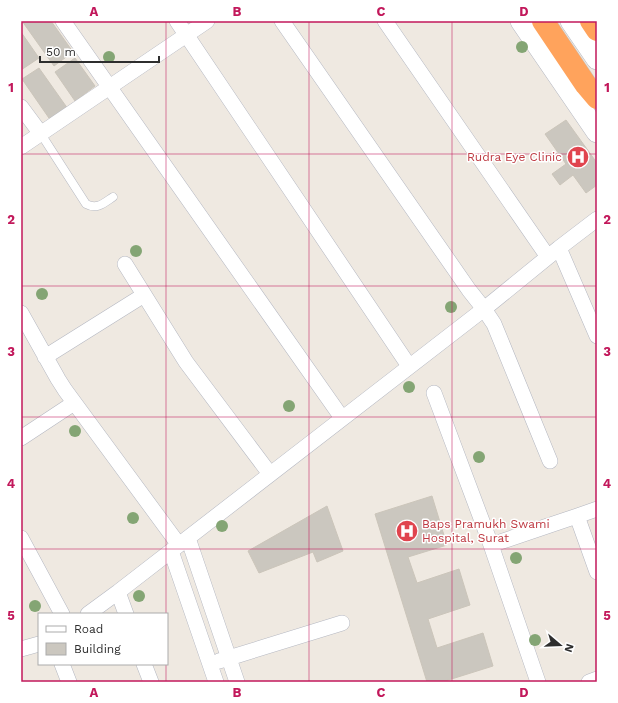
<svg xmlns="http://www.w3.org/2000/svg" width="618" height="703" font-family="'Work Sans',sans-serif">
<style>
.building{fill:#cbc7bf;stroke:#cbc5ba}
.lines{fill:none;stroke-linecap:round;stroke-linejoin:round}
.lane-casing{stroke:#b4b7c1;stroke-width:9}
.street-casing{stroke:#b4b7c1;stroke-width:16}
.secondary-casing{stroke:#b4b7c1;stroke-width:22}
.highway-casing{stroke:#c9c9c9;stroke-width:23}
.lane{stroke:#fff;stroke-width:8}
.street{stroke:#fff;stroke-width:15}
.secondary{stroke:#fff;stroke-width:21}
.highway{stroke:#ffa35c;stroke-width:22}
.tree{fill:#84a574}
.grid{fill:none;stroke:#c2185b;stroke-width:1;stroke-opacity:0.55}
.labels{text-anchor:middle;stroke-width:3;stroke-linejoin:round;paint-order:stroke}
.health-label{font-size:12px;fill:#be3a42;stroke:#fff;text-anchor:end}
.neatline{fill:none;stroke:#c2185b;stroke-width:1.5}
.grid-label{font-size:13px;text-anchor:middle;font-weight:bold;fill:#c2185b}
</style>
<rect width="100%" height="100%" fill="#efe9e1"/>
<!-- building -->
<path class="building" d="M22 21H51L73 52 54 66Z
M21 32 39 58 21 70Z
M75 58 95 86 75 101 55 72Z
M39 68 68 109 51 121 22 79Z
M566 120 597 163V185L586 193 573 175 560 185 552 174 566 164 545 134Z
M432 496 447 545 408 557 417 583 459 569 470 605 428 619 437 648 483 633 493 666 442 682H427L375 514Z
M327 506 343 551 317 562 313 552 259 573 248 551Z"/>
<g class="lines">
<!-- lane casing -->
<g class="lane-casing">
<path id="lane" d="M41 134 86 204C97 210 104 203 113 197"/>
</g>
<!-- street casing -->
<g class="street-casing">
<path id="street" d="M63 21 342 418
M177 21 409 366
M282 21 469 290 484 309 494 324 550 461
M385 21 548 257
M21 107 41 134
M21 147 207 21
M559 248 597 336
M125 264 186 362 270 474
M21 313 58 379 65 390 179 545
M45 357 144 295
M434 393 491 545 538 682
M21 438 74 403
M577 516 597 572
M21 538 62 614
M188 538 237 682
M491 545 577 516 597 509
M171 551 216 682
M118 592 126 614
M88 614 118 592 484 309 559 248 597 219
M21 649 39 644
M219 661 342 623
M62 664 69 682
M144 664 151 682
M589 682 597 679"/>
</g>
<!-- secondary casing -->
<g class="secondary-casing">
<path id="secondary" d="M521 21 597 132
M571 21 597 59"/>
</g>
<!-- highway casing -->
<g class="highway-casing">
<path id="highway" d="M543 21 586 85 597 98
M591 21 597 30"/>
</g>
<!-- lane -->
<use href="#lane" class="lane"/>
<!-- street -->
<use href="#street" class="street"/>
<!-- secondary -->
<use href="#secondary" class="secondary"/>
<!-- highway -->
<use href="#highway" class="highway"/>
</g>
<!-- trees -->
<g class="tree">
<circle cx="522" cy="47" r="6"/>
<circle cx="109" cy="57" r="6"/>
<circle cx="136" cy="251" r="6"/>
<circle cx="42" cy="294" r="6"/>
<circle cx="451" cy="307" r="6"/>
<circle cx="409" cy="387" r="6"/>
<circle cx="289" cy="406" r="6"/>
<circle cx="75" cy="431" r="6"/>
<circle cx="479" cy="457" r="6"/>
<circle cx="133" cy="518" r="6"/>
<circle cx="222" cy="526" r="6"/>
<circle cx="516" cy="558" r="6"/>
<circle cx="139" cy="596" r="6"/>
<circle cx="35" cy="606" r="6"/>
<circle cx="535" cy="640" r="6"/>
</g>
<!-- grid -->
<path class="grid" d="M166 21V614M309 21V682M452 21V682M21 154H597M21 286H597M21 417H597M21 549H597M166 664V682"/>
<!-- icons -->
<defs>
<g id="hospital-disc" transform="scale(1.15)"><circle r="9.5" fill="#e0444e" stroke="#fff"/><path d="M-5-5h3v3.5h4V-5h3V5h-3V1.5h-4V5h-3Z" fill="#fff"/></g>
</defs>
<g fill-rule="evenodd">
<use href="#hospital-disc" x="578" y="157"/>
<use href="#hospital-disc" x="407" y="531"/>
</g>
<g class="labels">
<!-- health labels -->
<g class="health-label">
<text x="562" y="161">Rudra Eye Clinic</text>
<text x="422" y="528" text-anchor="start">Baps Pramukh Swami<tspan x="422" dy="14">Hospital, Surat</tspan></text>
</g>
</g>
<!-- border -->
<rect width="618" height="703" fill="none" stroke="#ffffff" stroke-width="44"/>
<!-- legend -->
<rect x="38" y="613" width="130" height="52" fill="#ffffff" stroke="#ababab"/>
<rect x="46" y="626" width="20" height="6" fill="#ffffff" stroke="#ababab"/>
<text x="74" y="633" font-size="12" fill="#2e2e2e">Road</text>
<rect x="46" y="643" width="20" height="12" fill="#cbc7bf" stroke="#ababab"/>
<text x="74" y="653" font-size="12" fill="#2e2e2e">Building</text>
<!-- north arrow -->
<g transform="translate(560 645) rotate(109)" stroke="#ffffff" stroke-width="3" paint-order="stroke">
<path d="M0-3L7 15L0 10L-7 15Z" fill="#2e2e2e"/>
<text y="-6" font-size="11" font-weight="bold" text-anchor="middle" fill="#2e2e2e">N</text>
</g>
<!-- scale -->
<path d="M40 56v6h119v-6" fill="none" stroke="#2e2e2e" stroke-width="2"/>
<text x="46" y="56" font-size="12" fill="#2e2e2e" stroke="#ffffff" stroke-width="3" paint-order="stroke">50 m</text>
<rect x="22" y="22" width="574" height="659" class="neatline"/>
<g class="grid-label">
<text x="94" y="16">A</text>
<text x="237" y="16">B</text>
<text x="381" y="16">C</text>
<text x="524" y="16">D</text>
<text x="11" y="92">1</text>
<text x="607" y="92">1</text>
<text x="11" y="224">2</text>
<text x="607" y="224">2</text>
<text x="11" y="356">3</text>
<text x="607" y="356">3</text>
<text x="11" y="488">4</text>
<text x="607" y="488">4</text>
<text x="11" y="620">5</text>
<text x="607" y="620">5</text>
<text x="94" y="697">A</text>
<text x="237" y="697">B</text>
<text x="381" y="697">C</text>
<text x="524" y="697">D</text>
</g>
</svg>
